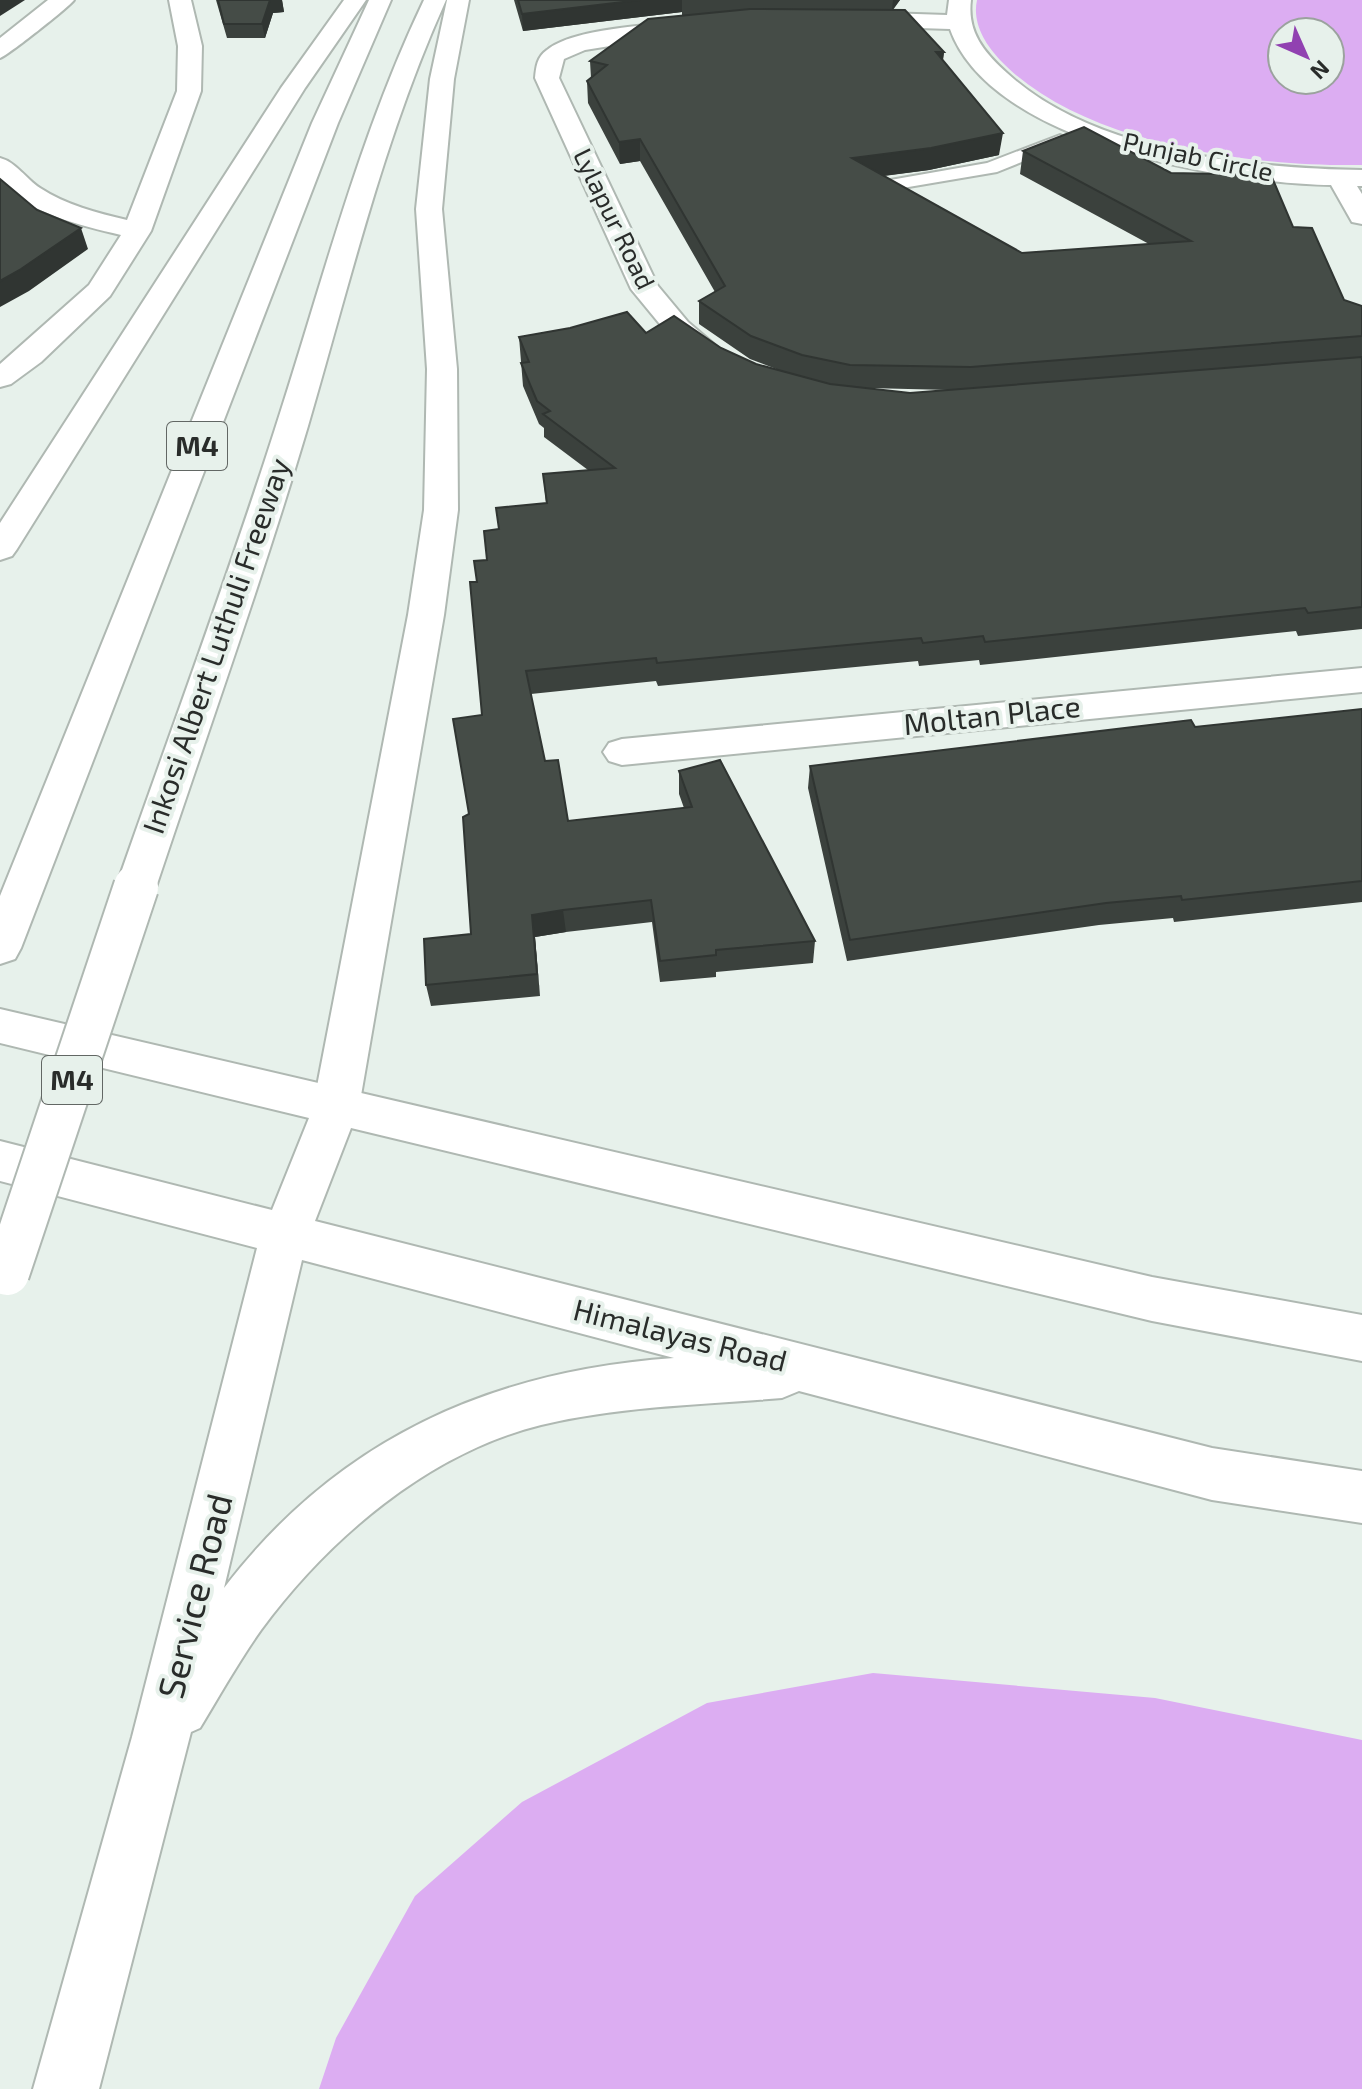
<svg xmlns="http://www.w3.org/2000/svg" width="1362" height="2089" font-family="'Exo 2',sans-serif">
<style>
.green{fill:#dcadf2;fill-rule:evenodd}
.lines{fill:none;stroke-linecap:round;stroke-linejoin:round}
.service-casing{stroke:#afb8b2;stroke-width:4}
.minor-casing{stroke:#afb8b2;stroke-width:4}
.tertiary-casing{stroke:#afb8b2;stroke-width:4}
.motorway-casing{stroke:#afb8b2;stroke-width:4}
.service{fill:#fff;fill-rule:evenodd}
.minor{fill:#fff;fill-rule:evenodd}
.tertiary{fill:#fff;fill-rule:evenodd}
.motorway{fill:#fff;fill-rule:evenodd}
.motorway-bridge-casing{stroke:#afb8b2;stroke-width:48;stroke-linecap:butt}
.motorway-bridge{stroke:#fff;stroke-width:44}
.wall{fill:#3b413d;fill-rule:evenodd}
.shaded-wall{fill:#303532}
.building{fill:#454c47;stroke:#303532;stroke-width:2}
.labels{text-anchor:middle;stroke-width:8;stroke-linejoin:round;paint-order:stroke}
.far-street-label{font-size:26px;fill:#292c2a;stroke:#e7f1eb}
.shield{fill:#e7f1eb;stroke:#626764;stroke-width:2}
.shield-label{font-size:28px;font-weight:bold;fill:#292c2a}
.street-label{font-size:30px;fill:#292c2a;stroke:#e7f1eb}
.near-street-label{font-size:36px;fill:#292c2a;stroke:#e7f1eb}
</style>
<rect width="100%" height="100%" fill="#e7f1eb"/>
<!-- green -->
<path class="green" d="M977 0H1362V165C1251 167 1080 144 1000 60 985 44 972 23 977 0ZM1282 32H1330V80H1282Z
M873 1673 1155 1698 1362 1740V2089H319L336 2038 415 1896 522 1802 707 1703Z"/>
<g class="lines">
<!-- service casing -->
<g class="service-casing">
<path id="service" d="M1060 135 1069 140 1066 144 997 172 879 192 870 187 879 182 987 163Z"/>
</g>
<!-- minor casing -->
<g class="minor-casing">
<path id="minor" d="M48 0H74C69 7 7 56 0 58V38Z
M169 0H191L202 46 201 91 151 231 110 296 41 362 11 384 0 387V364L89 285 121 235C79 225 31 214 0 182V158C16 162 26 179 40 188 66 205 97 213 127 220L177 91 178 46Z
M949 0H971C967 32 984 52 1007 73 1094 153 1249 168 1362 170V186H1357L1362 194V224L1352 222 1331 185C1224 183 991 144 950 29L855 26 843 19 855 12 947 15Z
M683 21 695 28 691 33 585 50 564 59 559 78 658 286 688 322 729 357 725 363H703L668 334 631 289 535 78C536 67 537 57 547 50 574 28 648 26 683 21Z
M1362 668V692L622 765 609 761 603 752 609 743 622 739Z"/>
</g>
<!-- tertiary casing -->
<g class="tertiary-casing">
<path id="tertiary" d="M0 1009 1152 1277 1362 1315V1361L1152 1321 351 1128 315 1221 1212 1448 1362 1471V1523L1212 1500 799 1391 782 1398C701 1405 620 1406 541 1425 428 1453 328 1539 261 1630 239 1661 220 1695 200 1728L191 1732 99 2089H33L132 1737 257 1248 0 1181V1141L272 1210 309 1118 0 1043ZM302 1260 674 1358C490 1371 338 1439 224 1588Z"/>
</g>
<!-- motorway casing -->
<g class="motorway-casing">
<path id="motorway" d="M344 0H366L305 88 17 549 12 556 0 560V523L281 88Z
M369 0H391L338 123 21 948 15 959 0 964V896L312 123Z
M424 0H446C384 137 350 282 308 426 262 581 207 734 156 887L150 898 136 902 122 898 116 887C169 735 226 583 275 429 322 284 358 138 424 0Z
M447 0H469L454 79 442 209 457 369 458 510 444 615 359 1107 352 1120 336 1126 320 1120 313 1107 408 615 424 510 427 369 416 209 430 79Z"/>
</g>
<!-- service -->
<use href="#service" class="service"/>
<!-- minor -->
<use href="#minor" class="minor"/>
<!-- tertiary -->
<use href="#tertiary" class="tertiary"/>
<!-- motorway -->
<use href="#motorway" class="motorway"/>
<!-- motorway-bridge casing -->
<g class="motorway-bridge-casing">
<path id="motorway-bridge" d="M7 1273 136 887"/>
</g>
<!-- motorway-bridge -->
<use href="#motorway-bridge" class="motorway-bridge"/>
</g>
<!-- wall -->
<path class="wall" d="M216 0H282L284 12 273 13 265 38H227Z
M514 0H900L893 10 944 52 943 60 999 155 929 170 884 176 1022 253 1149 244 1020 174 1023 151 1171 173 1293 227 1344 300 1362 306V629L1298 636 1296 631 980 665 979 660 919 666 918 661 658 686 656 681 531 694 545 761 568 821 684 808 679 794V771L815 941 813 963 716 972V977L660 982 652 922 566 932 535 937 540 996 431 1006 426 985 471 934 469 814 482 715 477 582 487 560 499 529 496 508 546 503 543 474 588 470 544 437V428L539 424 523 386 519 337 646 333 721 348 756 364 784 372 750 359 699 324V301L715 292 640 161 620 164 588 103 587 81 591 78 590 61 682 16V12L523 31ZM868 388 949 390 910 393Z
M1362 709V902L1174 922 1173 918 1099 925 847 961 808 788 810 766 1195 727Z"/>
<!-- shaded-wall -->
<path class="shaded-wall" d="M0 0H25L0 16Z
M270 0H282L284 12 273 13 265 38 262 24Z
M640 0H682V12L523 31 522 14Z
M893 0H900L892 10Z
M936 52H944L941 73Z
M1003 133 999 155 929 170 850 180 852 158Z
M640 139V161L620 164 619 142Z
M81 228 88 249 29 291 0 307V281Z
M563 910 566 932 535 937 540 996 532 915Z"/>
<!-- building -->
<path class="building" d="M218 0H270L262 24H224Z
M518 0H640L522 14Z
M750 9 905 10 944 52H936L1003 133 931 148 852 158 1022 253 1191 241 1023 151 1084 127 1171 173 1271 175 1293 227 1312 228 1344 300 1362 306V336L971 367 850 365 802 355 751 336 699 301 725 286 640 139 619 142 587 81 607 65 590 61 648 19Z
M0 179 37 210 81 228 21 269 0 281Z
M627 312 646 333 674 316 721 348 756 364 830 384 910 393 1362 357V607L1308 613 1305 608 985 642 983 636 923 643 921 638 657 663 656 658 526 671 545 761 558 760 568 821 692 807 679 771 720 760 815 941 716 950V955L660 961 651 900 563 910 532 915 537 974 426 985 424 939 471 934 463 817 469 814 453 719 482 715 470 582H477L474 561 487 560 484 531 499 529 496 508 547 503 543 474 615 468 543 414 550 411 537 401 521 363 529 362 519 337 570 328Z
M1362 709V881L1182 900 1181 896 1106 903 850 940 810 766 1191 720 1195 727Z"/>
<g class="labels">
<!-- far-street labels -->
<g class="far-street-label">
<text transform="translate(1198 157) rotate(12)" y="9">Punjab Circle</text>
<text transform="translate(614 219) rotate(64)" y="9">Lylapur Road</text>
</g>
<!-- shield labels -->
<g class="shield">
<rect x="167" y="422" width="60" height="48" rx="6"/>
<rect x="42" y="1056" width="60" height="48" rx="6"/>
</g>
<g class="shield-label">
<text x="197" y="456">M4</text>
<text x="72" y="1090">M4</text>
</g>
<!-- street labels -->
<g class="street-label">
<text transform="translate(217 646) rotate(-71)" y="10">Inkosi Albert Luthuli Freeway</text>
<text transform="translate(992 716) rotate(-6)" y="10">Moltan Place</text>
<text transform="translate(680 1336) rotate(14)" y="10">Himalayas Road</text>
</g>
<!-- near-street labels -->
<g class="near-street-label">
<text transform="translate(195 1596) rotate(-76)" y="13">Service Road</text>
</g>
</g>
<!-- north arrow -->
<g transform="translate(1306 56) rotate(135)"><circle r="38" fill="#e7f1eb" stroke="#9ba29e" stroke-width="2"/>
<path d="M0-6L14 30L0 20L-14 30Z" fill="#9141b1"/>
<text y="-12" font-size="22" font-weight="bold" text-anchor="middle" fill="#292c2a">N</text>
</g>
</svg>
